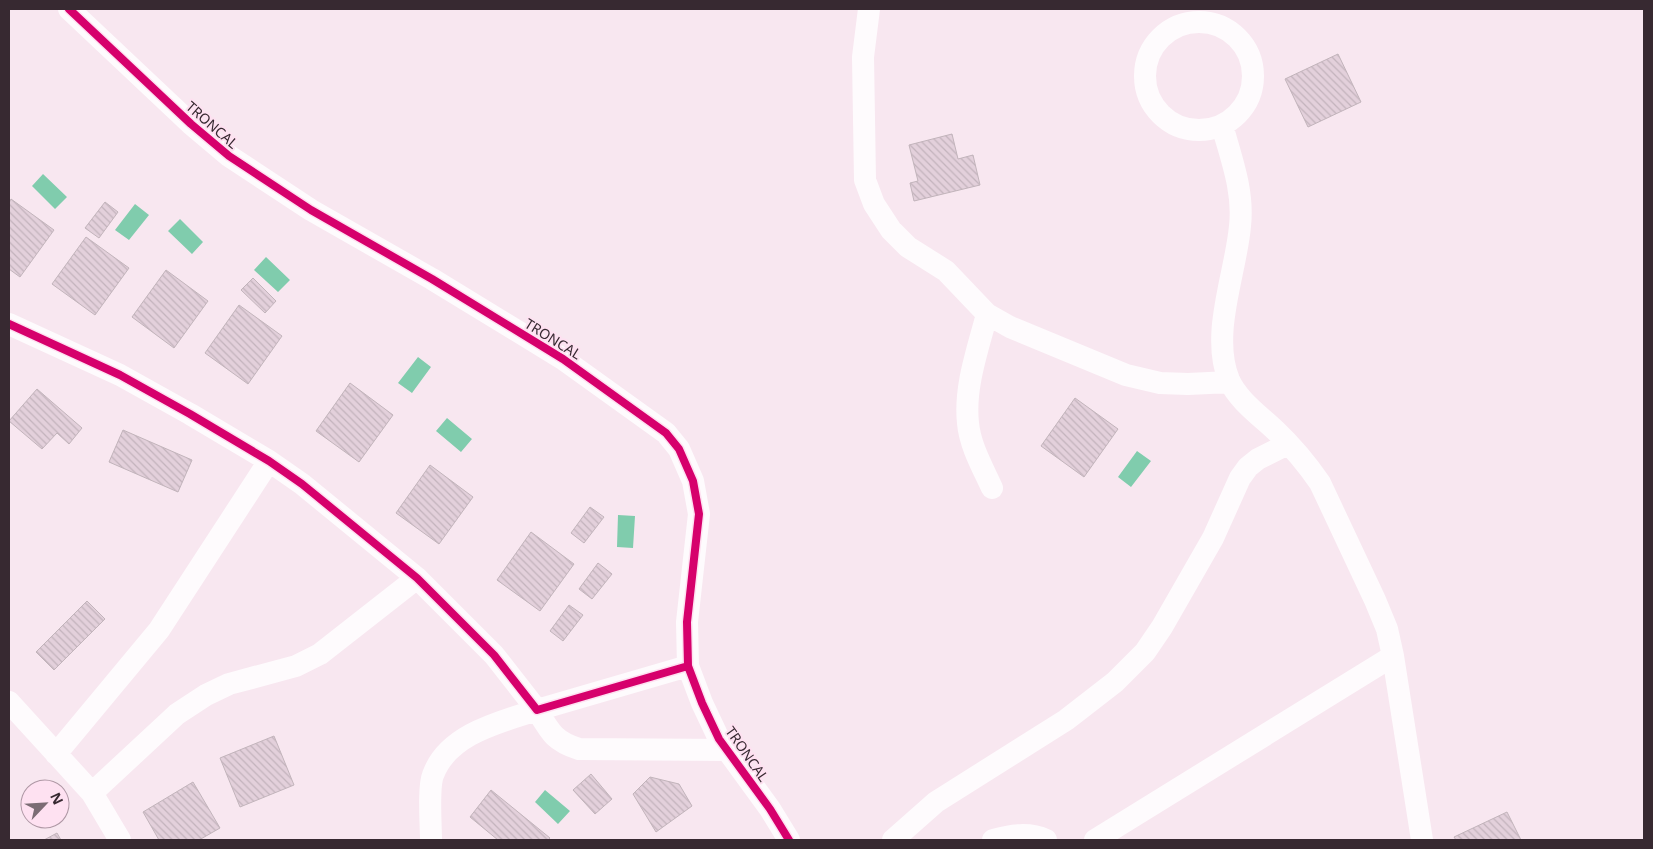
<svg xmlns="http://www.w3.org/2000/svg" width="1653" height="849" font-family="'Noto Sans',sans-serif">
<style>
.water{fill:#80ccad}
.building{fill:url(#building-back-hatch);stroke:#c2b4bb}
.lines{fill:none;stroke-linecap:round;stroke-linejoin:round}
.street{stroke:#fefbfd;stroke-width:22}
.cycleway-casing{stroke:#fee1f1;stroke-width:11}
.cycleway{stroke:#d6006c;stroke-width:8}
.labels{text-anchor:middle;stroke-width:4;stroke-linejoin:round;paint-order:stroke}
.street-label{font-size:14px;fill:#372931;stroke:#fee1f1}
</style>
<defs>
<pattern id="building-back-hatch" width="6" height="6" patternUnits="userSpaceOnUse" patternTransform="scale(1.25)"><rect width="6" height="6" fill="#e3d0db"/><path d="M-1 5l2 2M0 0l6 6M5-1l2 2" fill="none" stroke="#c3b3bc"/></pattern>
</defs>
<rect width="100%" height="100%" fill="#f8e7f0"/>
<!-- water -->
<path class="water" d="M43 174 67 197 55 209 32 186Z
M135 204 149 215 129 240 115 230Z
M180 219 203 242 192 254 168 231Z
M266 257 290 280 278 292 254 270Z
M418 357 431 367 412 393 398 383Z
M447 418 472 439 461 452 436 431Z
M1137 451 1151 461 1131 487 1118 477Z
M618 515 635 516 633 548 617 547Z
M545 790 570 811 558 824 535 802Z"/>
<!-- building -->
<path class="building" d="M1338 54 1361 102 1308 127 1285 79Z
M952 134 958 159 973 155 980 185 914 201 910 183 918 181 909 145Z
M11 199 54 230 20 277 9 269V203Z
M105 202 118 212 99 238 85 228Z
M86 237 129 268 95 315 52 284Z
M166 270 208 301 174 348 132 317Z
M253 278 276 301 265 313 241 290Z
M239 305 282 336 248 384 205 353Z
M350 383 393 415 359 462 316 431Z
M37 389 82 428 69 444 57 433 42 449 9 421Z
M1075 398 1118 429 1084 477 1041 446Z
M123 430 192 460 178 492 109 462Z
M430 465 473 497 439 544 396 513Z
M590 507 604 517 584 543 571 533Z
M531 532 574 564 540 611 497 580Z
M598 563 612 574 592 599 579 589Z
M87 601 105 619 54 670 36 652Z
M569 605 583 615 563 641 550 631Z
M274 736 294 785 240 807 220 758Z
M591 774 612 799 595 814 573 790Z
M650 777 679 784 692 806 656 832 633 794Z
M193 782 220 828 199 840H159L143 812Z
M491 790 550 838 548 840H498L470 817Z
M1507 812 1521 840H1456L1454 837Z
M57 833 61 840H44Z"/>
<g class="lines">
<!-- street -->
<path class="street" d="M69 9 191 124 229 156 311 210 432 279 563 359 666 433 679 449 693 481 699 514 687 622 688 666 702 703 719 739 770 809 789 840
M869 9 863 57 865 180 874 204 891 230 908 247 946 271 987 314 1010 327 1126 375 1160 383 1188 384 1230 382
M1145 76a54 54 0 1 1 108 0a54 54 0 1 1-108 0Z
M1222 125C1231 158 1244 191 1240 226 1236 273 1210 334 1229 380 1238 400 1259 415 1275 430 1292 446 1307 464 1320 483L1375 600 1387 629 1393 656 1422 840
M987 314C978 349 964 387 968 423 970 446 983 468 992 488
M9 324 120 375 190 414 269 461 302 484 417 578 494 655 537 710 688 666
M9 702 92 793 177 714 206 695 229 684 296 666 320 654 417 578
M56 754 159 630 269 461
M92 793 120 840
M431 840C431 825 428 788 433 775 448 734 500 722 537 710 550 732 554 741 579 749L727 750
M893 840 936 802 1066 720 1115 682 1145 652 1162 627 1213 538 1240 478 1248 467 1258 459 1288 444
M993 840C1011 835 1029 832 1046 840
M1095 840 1393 656"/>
<!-- cycleway casing -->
<g class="cycleway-casing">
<path id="cycleway" d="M69 9 191 124 229 156 311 210 432 279 563 359 666 433 679 449 693 481 699 514 687 622 688 666 702 703 719 739 770 809 789 840
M9 324 120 375 190 414 269 461 302 484 417 578 494 655 537 710 688 666"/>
</g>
<!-- cycleway -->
<use href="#cycleway" class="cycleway"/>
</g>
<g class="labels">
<!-- street labels -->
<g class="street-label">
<text transform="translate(212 125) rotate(41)" y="5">TRONCAL</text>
<text transform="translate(553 339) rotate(32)" y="5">TRONCAL</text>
<text transform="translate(747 754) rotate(55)" y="5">TRONCAL</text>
</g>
</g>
<!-- border -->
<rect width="1653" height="849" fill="none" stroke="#372931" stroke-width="20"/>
<!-- north arrow -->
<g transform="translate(45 804) rotate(65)"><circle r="24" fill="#fee1f1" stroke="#ae97a4"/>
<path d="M0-4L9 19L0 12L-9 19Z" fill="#7b6c74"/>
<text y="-8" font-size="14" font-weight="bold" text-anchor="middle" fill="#372931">N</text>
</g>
</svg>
